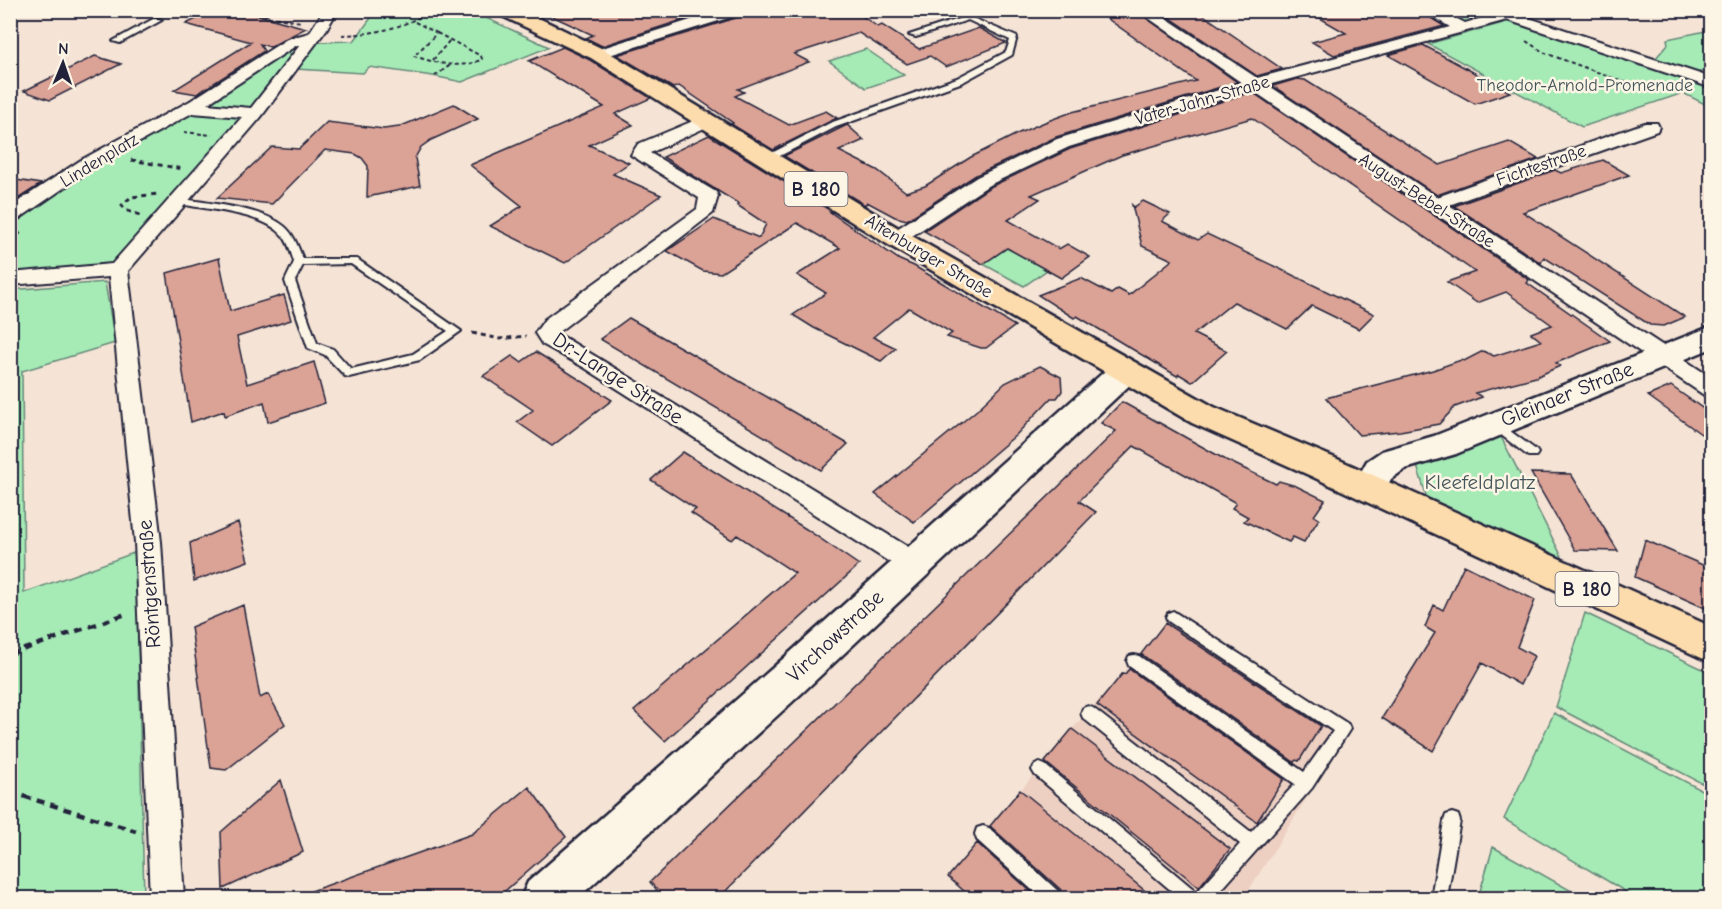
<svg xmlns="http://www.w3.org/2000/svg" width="1722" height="909" font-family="'Comic Neue',sans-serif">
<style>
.built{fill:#edd0c2}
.green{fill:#a6ebb6;stroke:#648678;stroke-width:1.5}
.building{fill:#dba296;stroke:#22223b;stroke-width:1.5}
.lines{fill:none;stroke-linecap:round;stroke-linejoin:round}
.lane-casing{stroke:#22223b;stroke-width:4}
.street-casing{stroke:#22223b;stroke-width:4}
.secondary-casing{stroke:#22223b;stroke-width:5}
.primary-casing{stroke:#22223b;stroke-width:5}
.path-far2{stroke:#22223b;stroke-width:2;stroke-dasharray:4 3;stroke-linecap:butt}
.path-far1{stroke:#22223b;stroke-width:3;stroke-dasharray:5 4;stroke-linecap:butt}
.path{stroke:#22223b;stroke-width:4.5;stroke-dasharray:8 6;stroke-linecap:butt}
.lane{fill:#fcf5e5;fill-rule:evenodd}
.street{fill:#fcf5e5;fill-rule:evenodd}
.secondary{fill:#fcf5e5;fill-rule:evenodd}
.primary{fill:#fcdcac;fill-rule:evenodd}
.labels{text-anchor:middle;stroke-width:5;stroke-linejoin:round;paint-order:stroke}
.far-park-label{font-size:18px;fill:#43545a;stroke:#fcf5e5}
.far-street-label{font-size:18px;fill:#22223b;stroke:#fcf5e5}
.shield{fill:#fcf5e5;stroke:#63616e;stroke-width:1.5}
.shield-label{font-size:20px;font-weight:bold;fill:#22223b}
.street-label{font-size:21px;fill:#22223b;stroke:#fcf5e5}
.park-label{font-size:21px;fill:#43545a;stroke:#fcf5e5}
</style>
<rect width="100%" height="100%" fill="#f5e4d5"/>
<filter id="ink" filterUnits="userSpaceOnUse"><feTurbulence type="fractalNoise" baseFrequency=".0167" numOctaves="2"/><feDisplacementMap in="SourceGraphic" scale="12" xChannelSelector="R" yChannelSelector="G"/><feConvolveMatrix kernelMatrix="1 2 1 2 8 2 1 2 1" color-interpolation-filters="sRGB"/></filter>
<g filter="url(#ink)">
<!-- built -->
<path class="built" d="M1176 610 1350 729 1244 898H972L948 877 1072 729 1142 653Z"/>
<!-- green -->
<path class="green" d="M376 11H471L549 47 462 82 433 76 369 67 363 73 296 69 315 42 354 41Z
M1433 11H1491L1498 14 1462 25Z
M1510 21 1711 86V107L1683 93 1582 127 1428 44Z
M1711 30V69L1697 73 1655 59 1668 44 1667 39Z
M304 40 249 109 198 105Z
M866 49 904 75 866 88 829 61Z
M187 110 245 115 114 263 11 274 10 224 94 167Z
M1007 248 1047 270 1024 286 983 264Z
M105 282 115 343 22 371 24 593 136 552 144 898H11V290Z
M1499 433 1565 563 1428 501 1417 466Z
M1585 613 1711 673V788L1556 707Z
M1554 713 1711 795V898H1636L1504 819Z
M1493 847 1584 898H1478Z"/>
<!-- building -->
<path class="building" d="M214 10H239L306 28 270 47 260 44 264 51 197 94 174 90 251 42 186 24Z
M539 10H713L602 46 586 38 593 35Z
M748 10H853L878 27 882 25 919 49 979 28 1006 43 946 67 930 56 907 64 859 33 794 54 809 62 738 89 744 92 735 96 789 125 826 111 837 118 773 150 731 124 733 123 679 86 673 88 617 55 745 15Z
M1095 10H1135L1237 82 1056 137 976 175 907 220 895 217 867 202 865 205 784 156 847 125 864 140 839 151 877 170 906 192 925 186 971 157 1019 133 1045 122 1072 112 1196 81Z
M1159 10H1196L1282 69 1257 76Z
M1306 10H1418L1444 26 1334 55 1312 42 1346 33Z
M1423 45 1510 92 1475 104 1388 55Z
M563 47 590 60 651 98 615 114 633 125 589 145 629 163 613 174 661 195 565 263 490 226 522 206 470 165 604 107 529 61Z
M95 56 121 64 50 100 24 91Z
M1297 79 1305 80 1440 165 1509 142 1538 159 1437 195 1273 86Z
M1252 92 1529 280 1527 283 1610 341 1556 363 1560 366 1536 377 1475 393 1482 397 1455 407 1439 424 1400 431 1359 435 1326 398 1433 370 1461 360 1464 361 1483 351 1494 356 1541 341 1531 333 1552 325 1506 292 1477 303 1447 282 1475 272 1252 118 1122 155 1031 195 1040 199 1008 220 1059 249 1067 244 1090 257 1061 278 1007 248 983 264 924 231 990 187 1070 149Z
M454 104 478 119 431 140 421 147 415 158 420 186 367 197 368 166 362 158 355 154 325 150 272 204 217 198 272 147 299 149 327 122 384 129 399 127Z
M709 135 833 212H830L900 260 914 266 1015 326 986 348H981L947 337 952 333 909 308 873 337 896 348 881 361 814 328 793 315 826 293 797 275 840 248 797 223 721 273 703 271 667 251 714 219 759 238 766 224 737 205 739 204 663 157Z
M1603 160 1629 175 1523 212 1685 317 1664 326 1650 325 1544 257 1541 263 1454 206 1555 170 1561 173Z
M10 179 41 184 10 204Z
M1143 201 1170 214 1162 221 1198 240 1207 234 1374 314 1359 329 1312 306 1287 329 1234 302 1194 334 1227 351 1192 382 1179 374 1177 376 1077 316 1074 318 1038 295 1081 278 1111 294 1118 289 1129 295 1172 260 1142 246 1132 205 1134 207Z
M219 258 230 311 284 295 291 320 237 337 247 384 314 362 325 403 268 422 264 402 225 416 224 411 191 422 167 273Z
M629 318 769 398 848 444 821 470 600 339Z
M536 352 612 400 552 446 517 422 533 410 483 376 512 356 521 362Z
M1040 366 1061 377 1062 391 1057 398H1051L1016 435 914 522 875 494 977 410 1005 383Z
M1671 386 1712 415V429L1701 434 1648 396Z
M1122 402 1226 460 1276 484 1279 481 1296 486 1325 500 1314 516 1319 519 1304 542 1293 537 1289 542 1244 521 1248 517 1232 508 1236 503 1134 446 1079 501 1096 512 719 898H664L650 882 1116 431 1101 423Z
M683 452 806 529 859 565 665 741 634 711 795 573 737 535 732 540 691 513 696 509 651 480Z
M1531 473 1571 474 1618 551 1575 550Z
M238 522 248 561 194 581 190 543Z
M1645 540 1712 569V611L1635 577Z
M1464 565 1535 600 1517 647 1534 656 1520 685 1482 663 1433 751 1382 718 1435 633 1425 627 1434 605 1443 610Z
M243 605 260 698 268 694 285 724 226 770 211 768 191 627Z
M1165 623 1321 726 1299 761 1296 760 1294 762 1141 654Z
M1129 669 1284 779 1257 822 1097 705 1123 673 1125 674Z
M1072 729 1230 849 1199 887 1045 762Z
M281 780 303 852 223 889 221 832Z
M529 787 566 837 497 898H297V896L472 834Z
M1020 790 1028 796 1154 898H1063L1061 890 990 826Z
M977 843 1038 898H972L948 877Z"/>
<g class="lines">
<!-- lane casing -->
<g class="lane-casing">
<path id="lane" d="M968 16 1017 37 1012 55 963 82 836 127 770 161H764V157L830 123 957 78 1006 52 1010 40 968 20 916 37 909 35Z
M155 18 162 20 120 43 113 41Z
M179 198C210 204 259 207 284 226 294 234 298 247 303 259H357L461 331 420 360 349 377 345 376 325 355 308 348 307 345 285 281 294 262C291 253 289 243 283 236 263 212 205 210 176 203V199ZM351 264 448 331 413 354 351 369 333 349 317 343 295 281 303 265Z
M1495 420 1536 450 1538 453 1536 456H1528L1491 427 1489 424 1491 421Z
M1173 611 1348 724 1350 729 1312 788 1214 898H1180L1035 775 1032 770 1035 765 1040 763 1045 765 1197 892 1240 844 1083 718 1081 713 1083 708 1088 706 1093 708 1251 832 1295 784 1129 666 1127 661 1129 656 1134 655 1139 656 1304 772 1333 731 1168 621 1166 617 1168 613Z
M1452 813 1458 815 1460 821 1447 898H1431L1444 821 1446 815Z
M983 826 989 828 1059 892 1061 898H1041L977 840 975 834 977 828Z"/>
</g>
<!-- street casing -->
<g class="street-casing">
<path id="street" d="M324 10H338L326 30 261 117 128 271 161 542 184 898H150L135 542 109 277 10 285V273L112 264 242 117 192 113 93 168 17 220 10 222V207L81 160 190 101 287 39 309 33ZM297 45H300L251 108 207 104Z
M722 10H746L744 13 603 57 598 59 590 54 593 51Z
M1137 10H1154L1257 78 1450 27 1421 10H1440L1465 23 1496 14 1500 10H1535L1523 16 1712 78V88L1507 20 1268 85 1437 197 1645 123H1657L1659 127 1657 131 1449 205 1712 378V397L1704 395 1252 90 1069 147 989 185 903 242H889L886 238 889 234 977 177 1057 139 1242 83Z
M705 116 713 121 711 125 650 153 716 192 718 196 713 213 557 333 923 556 927 564 923 572 914 575 905 572 585 368 542 344 535 333 545 319 697 209 699 198 631 155 638 144Z"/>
</g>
<!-- secondary casing -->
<g class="secondary-casing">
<path id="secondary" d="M1712 326V348L1456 454 1405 469 1391 479 1381 497 1369 501 1357 497 1352 488 1367 461 1382 451 1434 436Z
M1125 360 1136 363 1140 371 1136 379 803 692 578 898H521L528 882 775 666 1114 363Z"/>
</g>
<!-- primary casing -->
<g class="primary-casing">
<path id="primary" d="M495 10H522L605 50 905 232 1214 407 1335 458 1712 627V663L1311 476 1192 423 887 244 591 58 498 14Z"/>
</g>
<!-- path-far2 -->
<path class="path-far2" d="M251 10 260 13 259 15 301 22
M265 16 275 10
M415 22 437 33
M437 33 481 56 482 59C463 70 434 63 414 56Z
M342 35C376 34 403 28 432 10
M1526 41 1545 53 1635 86 1677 91
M433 60 450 40
M435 76 452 64
M184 132 212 135"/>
<!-- path-far1 -->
<path class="path-far1" d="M131 160 183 169
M140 215 125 210 122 205 131 197 158 194
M10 242 21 232
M472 333 500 339 526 336"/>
<!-- path -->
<path class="path" d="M10 654 126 614
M10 792 136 831"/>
<!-- lane -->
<use href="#lane" class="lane"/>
<!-- street -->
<use href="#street" class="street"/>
<!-- secondary -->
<use href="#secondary" class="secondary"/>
<!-- primary -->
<use href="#primary" class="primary"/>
</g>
</g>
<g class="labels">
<!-- far-park labels -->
<g class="far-park-label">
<text x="1585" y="91">Theodor-Arnold-Promenade</text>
</g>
<!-- far-street labels -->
<g class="far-street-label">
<text transform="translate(1202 100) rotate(-16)" y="6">Vater-Jahn-Straße</text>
<text transform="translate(99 160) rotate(-31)" y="6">Lindenplatz</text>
<text transform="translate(1541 165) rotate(-19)" y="6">Fichtestraße</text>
<text transform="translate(1427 200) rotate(33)" y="6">August-Bebel-Straße</text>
<text transform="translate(929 256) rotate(31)" y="6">Altenburger Straße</text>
</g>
<!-- shield labels -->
<g class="shield">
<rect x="784.5" y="172" width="63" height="34" rx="4.5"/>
<rect x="1555.5" y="572" width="63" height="34" rx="4.5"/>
</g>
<g class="shield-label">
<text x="816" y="196">B 180</text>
<text x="1587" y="596">B 180</text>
</g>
<!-- street labels -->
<g class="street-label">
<text transform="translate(618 378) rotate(33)" y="7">Dr.-Lange Straße</text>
<text transform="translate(1567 394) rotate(-22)" y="7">Gleinaer Straße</text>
<text transform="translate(149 584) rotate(-94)" y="7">Röntgenstraße</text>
<text transform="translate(835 636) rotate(-43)" y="7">Virchowstraße</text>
</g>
<!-- park labels -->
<g class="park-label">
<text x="1480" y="489">Kleefeldplatz</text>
</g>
</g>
<!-- margin -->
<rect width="1722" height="909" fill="none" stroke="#fcf5e5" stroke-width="36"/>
<rect x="18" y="18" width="1686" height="873" fill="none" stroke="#22223b" stroke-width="2" filter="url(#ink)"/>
<!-- north arrow -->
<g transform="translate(63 63) rotate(2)" stroke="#fcf5e5" stroke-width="4.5" paint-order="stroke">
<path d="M0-4.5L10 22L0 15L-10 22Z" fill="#22223b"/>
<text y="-9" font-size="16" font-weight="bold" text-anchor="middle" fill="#22223b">N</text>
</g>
</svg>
